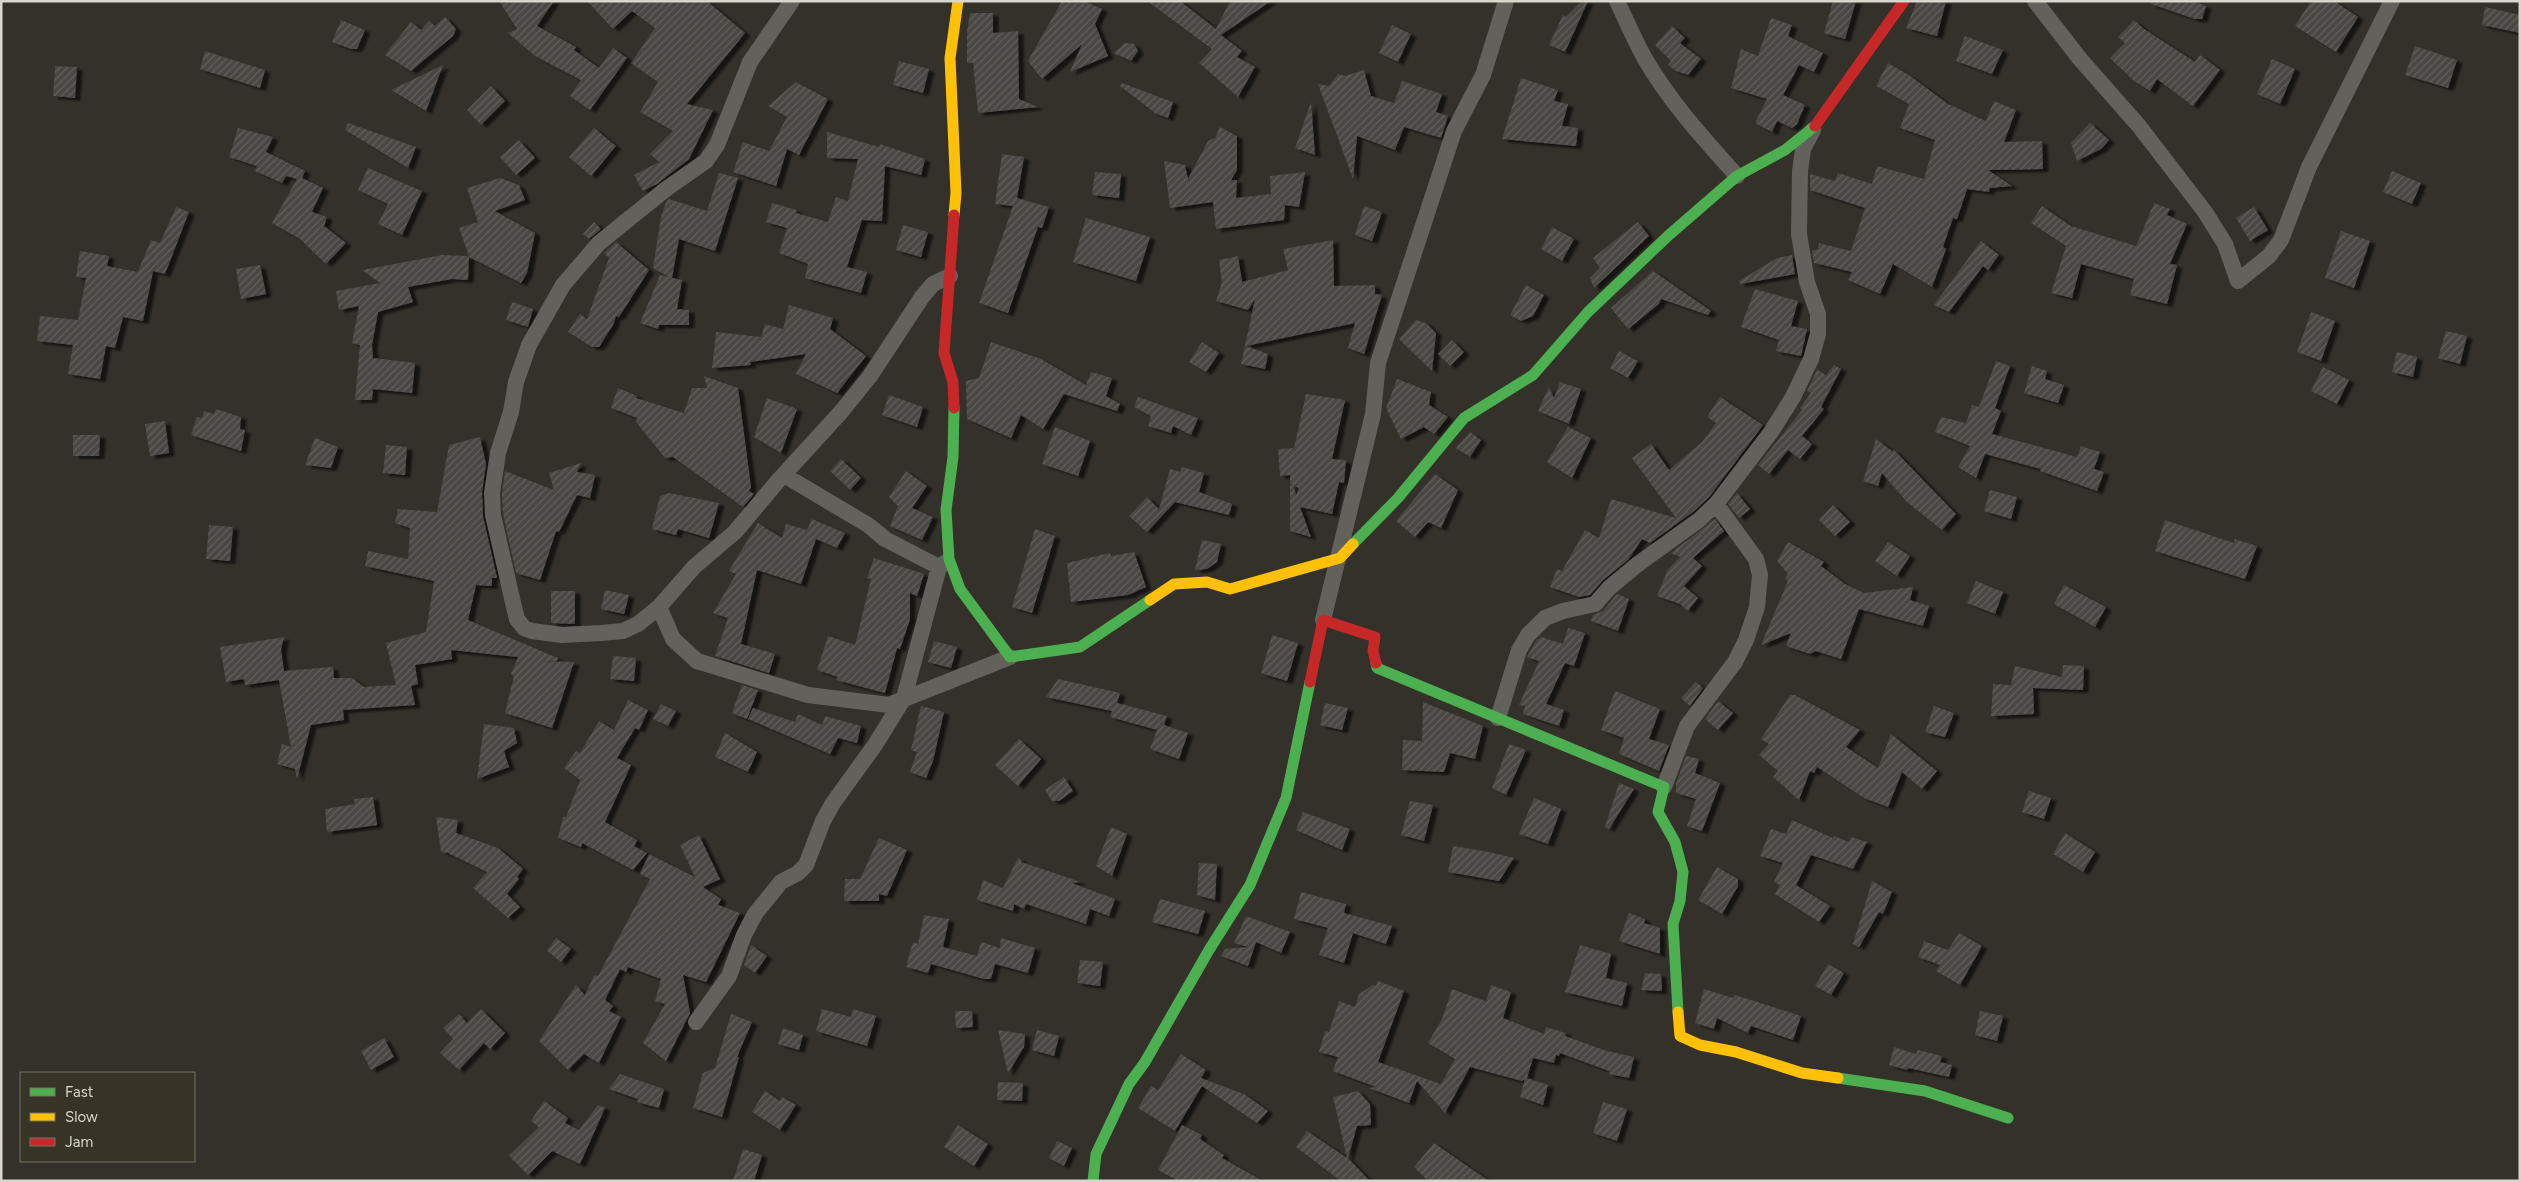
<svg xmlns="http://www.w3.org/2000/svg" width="2521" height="1182" font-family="Figtree,sans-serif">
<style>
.building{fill:url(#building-hatch);filter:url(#shadow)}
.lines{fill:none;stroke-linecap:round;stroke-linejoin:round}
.street{stroke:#62615b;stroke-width:16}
.fast{stroke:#4caf50;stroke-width:11}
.slow{stroke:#ffc107;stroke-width:11}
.jam{stroke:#c62828;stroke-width:11}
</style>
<defs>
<pattern id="building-hatch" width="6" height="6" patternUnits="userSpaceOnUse" patternTransform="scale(1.25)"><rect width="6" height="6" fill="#4a4642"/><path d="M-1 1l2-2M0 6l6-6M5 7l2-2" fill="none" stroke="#63605c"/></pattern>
<filter id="shadow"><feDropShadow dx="5.5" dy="3" stdDeviation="1" flood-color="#0009"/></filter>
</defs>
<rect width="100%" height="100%" fill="#333129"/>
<!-- building -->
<path class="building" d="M499 1H554L537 26 576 47 574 50 599 68 613 48 627 58 590 110 570 96 581 80 535 56 508 33 517 29Z
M587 1H707L745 33 687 104 713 110 689 159 657 184 643 191 634 175 659 162 650 154 673 131 640 112 658 82 631 63 655 28 632 11 613 29Z
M1062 1H1084L1102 9 1095 24 1108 56 1070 72 1082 44 1042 79 1028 61Z
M1147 1H1180L1216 29 1230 1H1271L1221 35 1242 51 1237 57 1255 67 1238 97 1199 63 1212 49Z
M1582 1H1588L1565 52 1549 45 1563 15 1566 17Z
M1833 1H1856L1845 39 1824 33Z
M1917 1H1946L1937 36 1906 28Z
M2151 1H2193L2206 6 2202 19H2195L2151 4Z
M2311 1H2334L2358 17 2336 52 2295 26Z
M2485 7 2520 15V33L2482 25Z
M970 13H993V33L1018 31 1019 99 1038 107 978 113 973 63H967V32Z
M445 17 456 29 453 36 411 71 385 55 411 22 421 30 429 21 435 26Z
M1771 18 1792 25 1788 36 1823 53 1814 72 1799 65 1783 95 1805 105 1797 124 1792 128 1777 121 1772 132 1755 123 1767 99 1731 88 1741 49 1758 56Z
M341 20 365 30 357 49H351L332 42Z
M2134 20 2144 29 2195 62 2200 55 2220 70 2193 106 2157 79 2150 91 2134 81 2110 58 2125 43 2118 37Z
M1392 25 1411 34 1398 62 1379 53Z
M1672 26 1685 38 1680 43 1701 59 1688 75 1676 71 1668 65 1671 61 1655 45Z
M1965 36 2003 50 1992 74 1956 61Z
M1125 43 1134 44 1138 51 1131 61 1114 53Z
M2415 46 2457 60 2448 88 2405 75Z
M205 51 265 70 260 88 200 69Z
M2272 59 2295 69 2280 104 2257 94Z
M899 61 929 69 923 93 893 85Z
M1888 63 1909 75 1948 104 1986 121 1994 101 2016 110 2004 142 2042 141 2043 169 1988 170 2012 186 1990 188 1989 192 1967 189 1957 219 1953 218 1943 247 1946 249 1932 287 1893 264 1880 294 1848 280 1852 272 1814 263 1812 251 1818 249 1819 243 1851 251 1865 208 1810 190V174L1835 181 1838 173 1872 184 1877 166 1924 179 1935 140 1900 128 1909 104 1876 86Z
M443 65 426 111 391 90Z
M55 66 77 67 75 98 53 96Z
M1364 70 1371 96 1394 103 1402 81 1442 94 1436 112 1448 116 1441 138 1404 127 1395 150 1357 136 1353 179 1318 84 1329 86 1338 74 1345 76Z
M1521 78 1558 90 1554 101 1568 104 1562 126 1578 128 1576 146 1502 139Z
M796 82 828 99 799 155 787 149 776 186 733 172 743 142 769 151 787 117 768 106Z
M1122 83 1173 102 1168 118 1155 113 1120 86Z
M491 86 505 101 481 125 467 110Z
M1311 102 1315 155 1295 148Z
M348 123 416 147 408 168 345 130Z
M2090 123 2109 140 2101 149 2077 161 2071 143Z
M1220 127 1237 136V170L1231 180H1237L1236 198 1271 194 1270 176 1305 172 1299 207 1285 205 1284 220 1216 229 1213 202 1170 208 1164 161 1185 165 1188 179 1208 141 1215 138Z
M238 128 273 137 266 152 305 171 302 178 323 188 312 212 327 217 324 226 346 243 326 264 300 239 272 223 297 179 286 176 282 183 255 171 257 166 229 157Z
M594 128 616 146 591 176 569 157Z
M827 132 879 147 880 144 925 159 921 175 885 166 882 221 862 220 847 267 867 272 861 293 805 278 808 264 779 253 787 228 766 222 772 203 797 210 796 213 828 222 836 197 848 201 858 159 827 158Z
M519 140 535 158 516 175 500 157Z
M1002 154 1024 157 1017 198 1049 207 1042 228 1038 227 1008 313 979 303 1013 206 995 204Z
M368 168 422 191 402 235 378 224 388 204 358 190Z
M2392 171 2421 183 2412 204 2383 192Z
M1095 172 1121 174 1119 198 1092 195Z
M719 173 738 178 715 251 679 239 672 278 682 280 677 309 689 310V325H659L658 329 640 323 660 275 669 277 653 268 661 217 666 202 669 199 707 211Z
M500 178 519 185 525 200 495 211 535 233 527 273 521 283 469 257 468 280 452 279 408 287 413 302 378 312 372 345 373 358 415 363 412 393 373 389 372 400H355L360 345 352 343 359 306 339 310 336 291 380 283 362 270 442 255 469 256 459 228 478 222 467 188Z
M2154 203 2170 209 2167 215 2187 224 2170 264 2177 265 2167 304 2130 295 2134 279 2081 264 2072 298 2051 293 2066 246 2031 223 2042 206 2071 226 2136 246Z
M1364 206 1382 212 1372 241 1355 235Z
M176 207 189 212 165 274 153 271 143 321 123 317 115 348 106 346 100 379 68 374 73 345 37 341 40 316 78 320 86 278 76 277 80 251 109 256 107 266 138 272 151 240 160 243Z
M2254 207 2268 230 2250 241 2236 218Z
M1086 218 1150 237 1136 281 1073 262Z
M594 222 601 229 589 239 583 234Z
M1638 222 1649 236 1594 288 1590 278 1600 268 1593 258Z
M903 225 928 232 921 257 896 250Z
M1552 227 1574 239 1562 261 1541 249Z
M2341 231 2370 241 2354 288 2325 278Z
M1333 240 1334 286 1375 285V294L1382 295 1364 354 1348 348 1355 323 1246 346 1268 354 1265 369 1241 364 1255 299 1248 310 1216 301 1222 282 1219 260 1238 256 1242 282 1288 270 1283 249Z
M1981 241 1999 255 1988 270 1983 266 1949 312 1934 305Z
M616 242 649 270 619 317 616 316 613 325 599 347H592L568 332 580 314 587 319 609 258 604 253Z
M1792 255 1795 274 1740 284 1739 281 1777 258Z
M260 265 266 294 241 299 236 269Z
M1653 271 1711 311 1708 315 1661 299 1659 304 1628 329 1611 308Z
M1526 285 1544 295 1533 316 1521 321 1510 315Z
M1755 289 1798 301 1791 326 1807 329 1801 356 1776 351 1779 340 1741 327Z
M512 302 533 309 528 327 506 320Z
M789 305 833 318 830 329 866 356 837 393 796 374 806 354 750 362 751 365 712 368 716 332 761 337 765 324 783 329Z
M2311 312 2335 321 2321 361 2297 352Z
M1416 320 1426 323 1436 333 1432 371 1399 339Z
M2446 331 2467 336 2460 364 2438 358Z
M1452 340 1464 352 1450 366 1438 354Z
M991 342 1041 359 1086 385 1091 372 1112 378 1106 396 1120 404 1117 411 1064 394 1043 429 1021 415 1011 438 967 419 966 381 979 378Z
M1202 342 1219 353 1206 372 1189 362Z
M1619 351 1638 361 1628 378 1610 368Z
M2397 352 2417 357 2413 377 2392 372Z
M1996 361 2010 366 1995 408 2001 411 1992 434 2077 457 2081 446 2100 452 2094 469 2104 472 2097 491 2040 471 2041 469 1985 454 1976 478 1958 467 1970 446 1935 432 1941 417 1966 423 1972 405 1979 407Z
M1834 365 1841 369 1821 407 1824 409 1802 436 1812 444 1800 459 1788 450 1769 474 1758 465 1802 410 1800 408 1811 393 1807 391 1817 370 1826 375Z
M2032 366 2047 371 2045 379 2064 385 2058 403 2024 393Z
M2323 367 2349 380 2337 404 2311 391Z
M704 376 738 388 751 487 749 491 754 494 743 507 673 457 665 458 636 422 637 418 611 408 618 388 637 396 636 398 684 413 692 388H707Z
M1397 379 1431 392 1429 405 1448 417 1434 434 1424 427 1401 439 1386 408Z
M1560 382 1581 389 1569 424 1538 411 1549 387 1554 398Z
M1306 394 1345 400 1332 459 1346 460 1344 483 1339 482 1332 514 1300 507 1311 537 1290 531V486L1293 485 1296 495 1299 488 1290 484V475L1280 476 1278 449 1294 448Z
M889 395 923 407 917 427 882 415Z
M1138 397 1198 418 1191 435 1173 426 1171 433 1148 426 1151 416 1134 407Z
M1720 397 1763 425 1709 497 1693 512 1650 543 1642 539 1628 560 1603 580 1590 595 1579 597 1550 587 1557 569 1562 571 1585 530 1599 538 1611 499 1676 518 1632 458 1651 444 1669 470 1702 442 1716 423 1707 417Z
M767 398 797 409 781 453 754 437Z
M216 409 241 417 240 429 245 430 241 451 191 435 197 417 202 418 204 411 214 414Z
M165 421 169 453 150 456 145 424Z
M1055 427 1090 441 1078 476 1042 464Z
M1568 427 1591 438 1572 478 1547 462Z
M1470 432 1481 440 1470 457 1456 448Z
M73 435H100L99 456H73Z
M480 437 486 464 482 492 483 516 497 578H492V586L476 585 468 620 558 658 557 661H540L574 662 552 728 505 713 514 676 511 674 518 657 451 650 452 659 415 665 418 684 411 686 415 705 343 710 344 720 311 725 297 779 295 769 277 764 282 744 291 747 279 680 245 685 244 679 226 682 220 647 284 637 281 650 284 671 333 667 334 678H352L364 687 396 685 386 643 426 632 434 581 365 566 368 551 408 559 410 528 395 523 398 509 437 512 449 445Z
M315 438 338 447 331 468 305 465Z
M1876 439 1892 451 1894 450 1956 514 1942 530 1907 502 1882 473 1878 486 1863 481Z
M386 445 407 447 405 475 383 473Z
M841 459 861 478 850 490 830 471Z
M581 463 577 472 595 475 590 498 577 495 559 532 556 531 540 580 516 573 503 514 502 494 505 471 554 490 549 473Z
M1182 467 1204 473 1199 492 1232 504 1229 515 1175 502 1147 532 1129 516 1147 497 1159 509 1170 469 1180 472Z
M906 471 927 486 912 508 933 517 922 540 890 526 898 506 889 497Z
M1435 474 1458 490 1441 528 1428 522 1415 537 1396 521Z
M1990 490 2017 497 2011 519 1984 511Z
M669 493 719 503 709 538 678 529 676 535 652 529 660 496Z
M1737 493 1750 509 1739 518 1728 504Z
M1833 505 1850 522 1835 536 1819 520Z
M812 519 845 533 837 548 816 539 801 584 757 570 741 644 775 654 769 673 715 656 728 618 713 613 736 574 729 571 758 523 782 538 786 524 807 530Z
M1715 519 1724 531 1693 558 1702 566 1684 586 1698 598 1688 611 1680 604 1657 596 1667 571 1680 557 1671 553Z
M2165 520 2234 543 2235 539 2257 546 2245 579 2155 551Z
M209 525 233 527 230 561 206 559Z
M1035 529 1055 536 1032 613 1012 607Z
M1202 540 1221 544 1217 562 1207 569 1195 570Z
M1788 542 1824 562 1821 566 1845 584 1864 593 1913 587 1910 600 1929 606 1923 626 1859 609 1841 659 1816 651 1810 654 1786 646 1791 633 1761 645 1788 581 1785 579 1788 574 1777 561Z
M1888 542 1910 556 1897 576 1875 561Z
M1134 552 1146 587 1128 595 1071 602 1067 563 1110 553 1111 556Z
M874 558 924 574 917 596 910 593V619L900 649 897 648 885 693 836 680 838 677 817 670 828 636 855 645 871 579 867 578Z
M1976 581 2003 592 1995 614 1967 603Z
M2064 585 2106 607 2095 627 2054 604Z
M605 590 629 595 624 614 601 609Z
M551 591H575V624L551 623Z
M1617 594 1629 599 1618 631 1591 621 1593 615 1603 611Z
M1568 628 1585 633 1574 666 1565 663 1546 704 1564 710 1559 726 1523 714 1525 706 1519 705 1539 661 1527 657 1536 641 1541 637 1563 644Z
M1272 635 1298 643 1287 681 1261 673Z
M934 641 957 647 951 668 928 662Z
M613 656 636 658 634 681 610 679Z
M2063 665 2084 666 2083 690 2033 688 2034 714 1991 716 1993 684 2011 685 2015 666 2062 677Z
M1058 679 1120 693 1117 703 1167 716 1164 725 1188 733 1179 759 1150 749 1157 730 1110 717 1112 711 1046 697Z
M1696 682 1703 688 1690 706 1681 698Z
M742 685 758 690 747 719 732 713Z
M1615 691 1660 709 1649 739 1669 745 1659 771 1619 754 1624 738 1601 730Z
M1790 695H1795L1860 730 1846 747 1878 768 1891 734 1937 771 1922 789 1902 772 1888 807 1864 798 1817 767 1814 773 1810 771 1799 800 1773 777 1778 771 1759 755 1769 744 1761 739Z
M628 700 648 710 639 730 635 728 617 758 631 765 605 822 637 840 634 846 647 853 633 870 582 843 581 847 558 838 563 817H566L580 780 564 768 576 751 580 753 599 721 614 730Z
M1718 701 1733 713 1718 730 1705 719Z
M1423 702 1483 726 1475 759 1450 753 1444 772 1402 770 1403 740 1422 741Z
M1325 703 1348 708 1342 730 1320 725Z
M661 704 676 711 668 726 653 719Z
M921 706 944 712 933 761 926 778 910 772 917 752 911 750Z
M1934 706 1954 713 1945 737 1925 732Z
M753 708 795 722 798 714 822 725 825 716 861 726 857 743 838 738 830 754 748 719Z
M484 724 514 728 517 743 504 751 509 767 477 779Z
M725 733 757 752 748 772 715 757Z
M1019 739 1041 759 1018 786 995 765Z
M1509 744 1526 750 1506 795 1492 788Z
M1686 756 1699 759 1695 773 1720 783 1702 831 1687 826 1696 799 1676 793V783Z
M1064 777 1073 791 1059 801H1052L1045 790Z
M1619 783 1634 789 1609 829 1605 827Z
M2029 791 2051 798 2044 819 2022 812Z
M373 797 377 825 327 832 325 809 355 804 354 799Z
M1534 798 1561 809 1548 844 1519 834Z
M1410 801 1433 805 1424 841 1401 835Z
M1303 812 1350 829 1342 850 1296 830Z
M436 817 458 820 456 833 498 848 523 869 517 877 519 879 507 894 520 907 508 918 473 888 487 872 448 853 441 852Z
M1792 820 1833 838 1834 836 1849 842 1851 837 1867 842 1853 869 1811 855 1796 885 1830 906 1819 922 1775 894 1780 885 1774 882 1783 863 1760 856 1771 829 1786 834Z
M1111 827 1127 834 1112 876 1096 866Z
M2065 833 2095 852 2083 872 2053 854Z
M699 835 720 879 703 887 721 899 718 905 740 913 706 982 683 975 690 1013 666 1061 643 1043 665 1004 655 1001 661 979 628 967 626 972 620 969 605 1000 613 1006 609 1011 621 1017 599 1063 584 1054 568 1070 539 1041 576 985 585 995 594 975 598 976 650 879 640 874 649 854 695 877 680 845Z
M879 838 907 850 887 896 879 894V901H844L845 879H860Z
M1453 846 1489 852 1514 858 1499 881 1448 872Z
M1018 858 1021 859V862L1081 882 1072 883 1115 899 1109 916 1090 909 1086 924 1026 904 1024 909 1014 904 1013 911 977 900 983 880 1003 888Z
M1199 863 1217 864 1215 900 1197 895Z
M1717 867 1738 879V886L1722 914 1698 900Z
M1872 881 1892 892 1883 914 1879 912 1859 947 1853 944Z
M1301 892 1346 904 1344 913 1392 926 1386 944 1353 933 1344 963 1319 955 1328 928 1294 919Z
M1160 899 1205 911 1198 934 1152 922Z
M1629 913 1645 919 1644 923 1660 928V954L1619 941Z
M924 915 949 919 943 947 977 956 981 942 1000 948 1001 938 1035 948 1028 973 995 964 991 979H984L931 964 928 973 906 967 913 942 918 944Z
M1246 916 1290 932 1281 953 1256 942 1248 966 1221 956 1225 949 1248 947 1234 943Z
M1959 933 1982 946 1960 985 1936 971 1940 965 1918 957 1924 941 1948 950Z
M556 938 571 949 561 962 547 951Z
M751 945 767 956 755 973 744 965Z
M1580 945 1611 954 1606 978 1627 983 1622 1006 1565 992Z
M1080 960 1103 962 1100 986 1077 983Z
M1828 964 1844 973 1831 995 1815 986Z
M1645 973 1661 974 1662 991 1641 990Z
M1378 981 1404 991 1378 1062 1441 1084 1455 1059 1428 1043 1442 1019 1452 989 1486 1001 1491 985 1511 992 1503 1018 1544 1034 1546 1027 1566 1033 1565 1036 1607 1051 1634 1057 1629 1078 1609 1074V1071L1560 1053 1559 1056 1556 1055 1554 1063 1533 1058 1527 1078 1548 1085 1543 1105 1520 1097 1525 1079 1522 1081 1470 1067 1445 1113 1417 1081 1409 1103 1369 1088 1376 1087 1333 1071 1338 1057 1319 1052 1325 1031 1329 1032 1339 1001 1355 1007 1359 994 1373 985 1376 986Z
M1704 989 1733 998 1735 995 1801 1016 1793 1040 1751 1026 1748 1033 1717 1018 1714 1029 1695 1023Z
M481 1009 505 1033 490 1049 484 1043 459 1070 440 1053 453 1039 443 1028 459 1014 467 1023Z
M822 1009 851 1017 853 1009 876 1016 867 1046 816 1031Z
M955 1011H972L973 1027 956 1028Z
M1980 1011 2003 1016 1997 1041 1975 1035Z
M731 1014 752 1022 737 1057H739L722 1117 693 1108 703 1073 715 1068Z
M783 1028 803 1035 799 1050 778 1044Z
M998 1030 1025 1034 1024 1047 1008 1073Z
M1037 1030 1059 1036 1054 1056 1032 1050Z
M384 1038 394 1057 371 1070 361 1051Z
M1894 1047 1916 1054 1918 1050 1942 1056 1940 1062 1952 1065 1949 1077 1908 1068 1907 1070 1889 1065Z
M1181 1054 1206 1070 1201 1078 1244 1094 1268 1111 1257 1123 1202 1086 1175 1131 1138 1108 1151 1086 1158 1090Z
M620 1074 664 1089 659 1108 637 1102 638 1099 609 1089Z
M998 1082 1023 1083 1022 1101 997 1100Z
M765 1091 780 1101 782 1097 796 1105 780 1130 752 1112Z
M1358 1091 1370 1104 1371 1125 1357 1126 1348 1158 1370 1181H1341L1296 1147 1307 1131 1347 1158 1333 1097Z
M544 1101 568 1118 565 1123 579 1130 598 1105 605 1108 580 1164 552 1151 528 1175 509 1156 539 1127 531 1121Z
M1603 1102 1627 1109 1617 1141 1593 1133Z
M958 1125 988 1144 974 1166 944 1147Z
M1182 1125 1202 1135 1200 1139 1224 1155 1222 1158 1263 1181H1178L1158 1170Z
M1057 1141 1072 1148 1064 1166 1049 1158Z
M1434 1143 1489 1181H1428L1414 1167Z
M743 1149 762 1155 754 1181H733Z"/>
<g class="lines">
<!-- street -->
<path class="street" d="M792 1 750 62 717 145 706 161 666 189 599 243 563 285 529 345 516 382 511 412 498 453 492 493 493 515 514 607 517 619 524 628 532 631 562 635 601 633 623 631 638 624 659 607 694 567 735 532 777 482 841 412 870 376 922 297 933 284 950 276
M1617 1C1626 20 1634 39 1644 57 1669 101 1703 138 1737 176
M2035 1 2080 59 2139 126 2205 212 2225 244 2238 281 2269 256 2281 240 2309 167 2392 1
M784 475 868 525 885 539 939 567 946 562
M659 607 673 639 697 661 808 695 889 705 1010 657
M1323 620 1373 414 1378 363 1454 131 1483 75 1506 1
M1498 718 1519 650 1528 635 1545 618 1563 611 1595 604 1609 588 1638 564 1699 520 1716 504 1771 432 1793 397 1811 359 1818 334V314L1807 282 1799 234 1800 171 1803 149 1813 130
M1664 787 1687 726 1735 662 1746 640 1757 607 1760 575 1756 559 1716 504
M696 1022 729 976 744 935 755 914 781 882 798 873 806 865 823 821 833 803 875 745 904 698 939 567"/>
<!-- fast -->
<path class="fast" d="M954 408 953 457 946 510 949 559 960 589 1010 657 1080 647 1150 600
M1353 544 1398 498 1464 418 1533 375 1588 312 1669 235 1737 176 1785 150 1815 126
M1376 663 1377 668 1664 787 1658 812 1675 842 1683 872 1680 901 1673 924 1678 1012
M1838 1078 1925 1091 2008 1118
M1093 1181 1096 1154 1129 1084 1145 1062 1209 950 1250 885 1286 798 1310 682"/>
<!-- slow -->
<path class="slow" d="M954 215 956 193 950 58 958 1
M1150 600 1174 584 1207 582 1230 589 1340 558 1353 544
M1678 1012 1680 1036 1700 1045 1736 1052 1802 1073 1838 1078"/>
<!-- jam -->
<path class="jam" d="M1815 126 1904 1
M954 408 953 382 944 353 954 215
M1310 682 1323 620 1375 637 1373 651 1376 663"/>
</g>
<!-- border -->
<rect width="2521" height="1182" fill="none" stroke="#d7d5cc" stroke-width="5"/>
<!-- legend -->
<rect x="20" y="1072" width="175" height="90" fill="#373325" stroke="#777468"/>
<rect x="30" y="1088" width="25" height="8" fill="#4caf50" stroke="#777468"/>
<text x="65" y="1097" font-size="15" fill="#d7d5cc">Fast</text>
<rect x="30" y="1113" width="25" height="8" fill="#ffc107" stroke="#777468"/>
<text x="65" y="1122" font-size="15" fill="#d7d5cc">Slow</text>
<rect x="30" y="1138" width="25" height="8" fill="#c62828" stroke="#777468"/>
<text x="65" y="1147" font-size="15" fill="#d7d5cc">Jam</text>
</svg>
